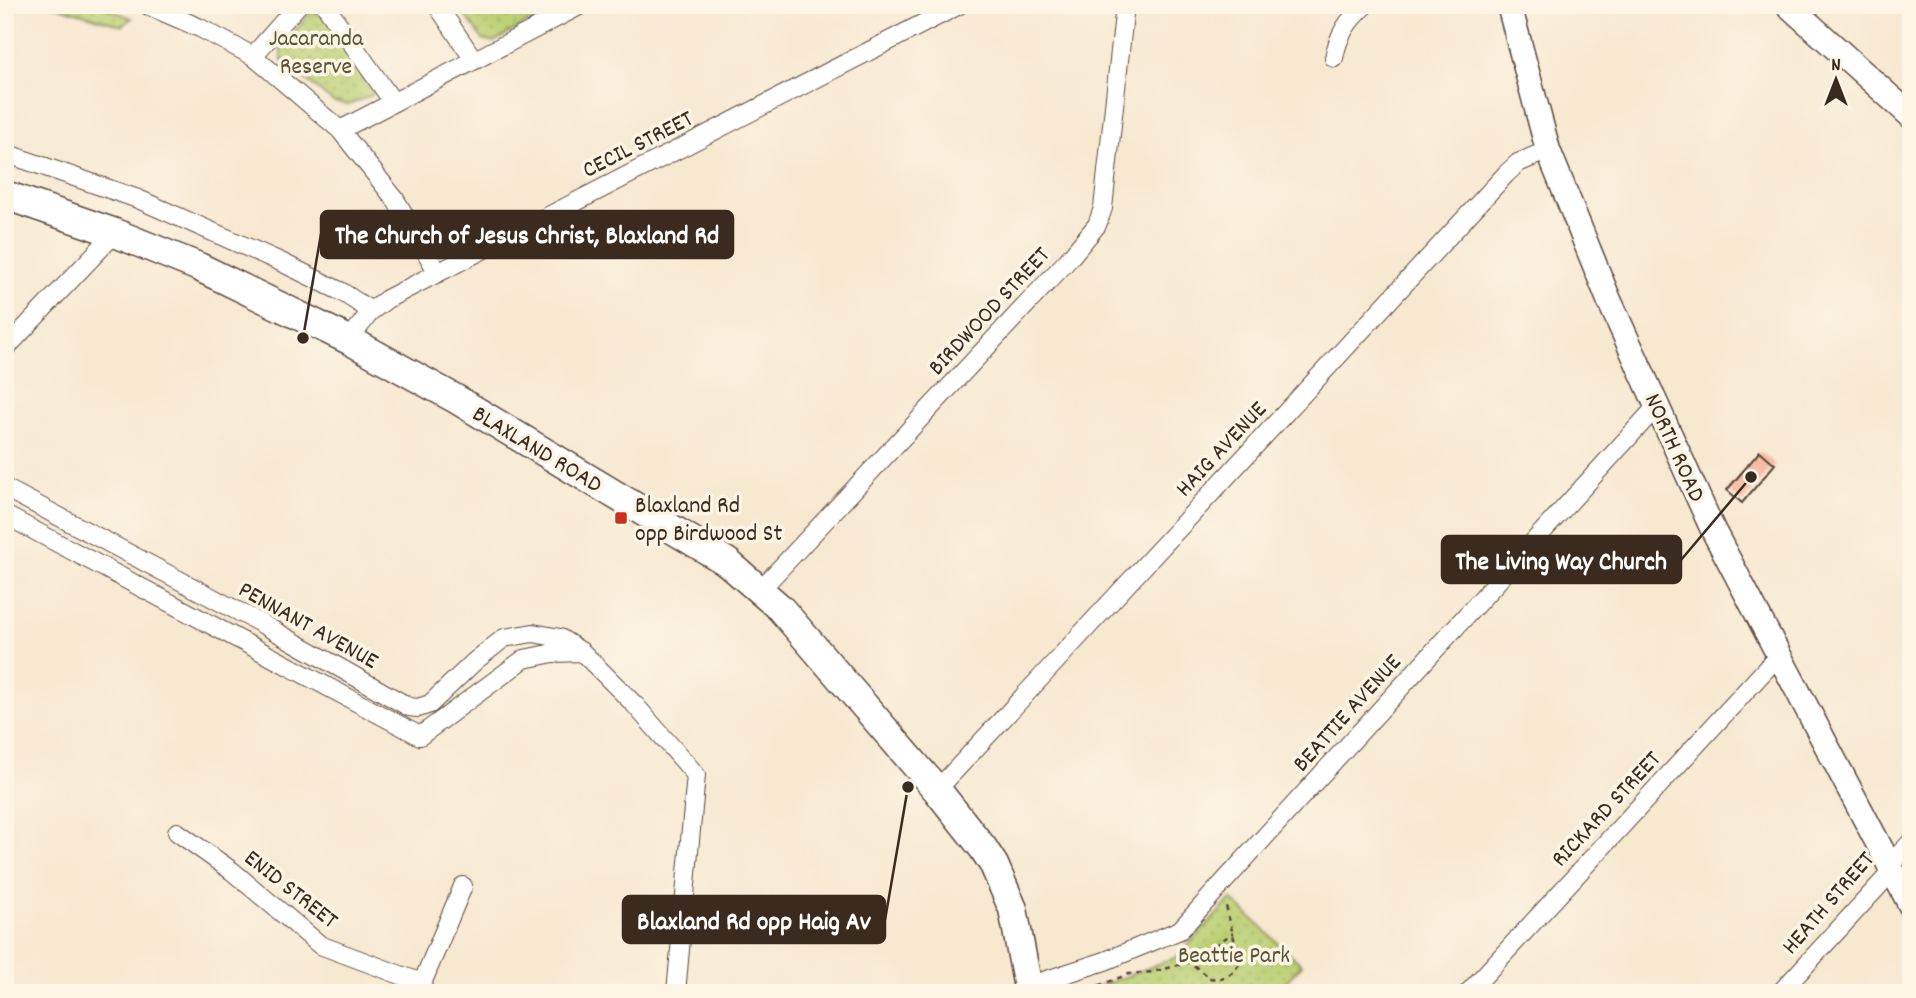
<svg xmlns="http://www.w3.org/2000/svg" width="1916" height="998" font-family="Dekko,sans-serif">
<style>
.park{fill:url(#park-dots);stroke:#7c7d49;stroke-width:2}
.building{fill:#f6af96}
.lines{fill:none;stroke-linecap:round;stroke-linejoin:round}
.street-casing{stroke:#574639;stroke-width:20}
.secondary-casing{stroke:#574639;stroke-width:27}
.primary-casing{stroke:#574639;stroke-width:31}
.path{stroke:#574639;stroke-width:2.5;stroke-dasharray:5 5;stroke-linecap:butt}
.street{stroke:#fff;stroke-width:18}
.secondary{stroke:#fff;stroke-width:24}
.primary{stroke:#fff;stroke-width:28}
.poi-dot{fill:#c8321e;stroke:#fcf5e5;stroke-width:2.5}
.labels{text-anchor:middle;stroke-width:7;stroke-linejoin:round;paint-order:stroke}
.park-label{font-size:24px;fill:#5b5434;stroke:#fcf5e5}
.street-label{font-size:24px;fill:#3b2a1e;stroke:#fcf5e5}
.poi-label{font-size:24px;fill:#3b2a1e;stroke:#fcf5e5;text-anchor:start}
.leader{fill:none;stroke:#3b2a1e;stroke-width:2.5}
.callout-dot{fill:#3b2a1e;stroke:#fcf5e5;stroke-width:2.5}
.callout{fill:#3b2a1e;stroke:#3b2a1e;stroke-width:2.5}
.callout-label{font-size:26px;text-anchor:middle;font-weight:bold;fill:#fff}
</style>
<defs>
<pattern id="park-dots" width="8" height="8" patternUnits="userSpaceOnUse" patternTransform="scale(1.75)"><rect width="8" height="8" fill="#bcd074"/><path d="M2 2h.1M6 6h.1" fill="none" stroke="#a2b364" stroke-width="1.8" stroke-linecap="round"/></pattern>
</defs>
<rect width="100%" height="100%" fill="#fcf5e5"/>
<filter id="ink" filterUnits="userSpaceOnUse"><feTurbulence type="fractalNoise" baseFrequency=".0143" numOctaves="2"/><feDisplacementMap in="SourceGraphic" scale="14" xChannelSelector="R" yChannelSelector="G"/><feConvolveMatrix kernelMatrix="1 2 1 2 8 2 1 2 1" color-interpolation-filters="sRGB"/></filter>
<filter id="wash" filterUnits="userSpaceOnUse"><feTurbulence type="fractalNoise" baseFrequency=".00686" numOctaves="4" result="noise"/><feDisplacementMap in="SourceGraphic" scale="28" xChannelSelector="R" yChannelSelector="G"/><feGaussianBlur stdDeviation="1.57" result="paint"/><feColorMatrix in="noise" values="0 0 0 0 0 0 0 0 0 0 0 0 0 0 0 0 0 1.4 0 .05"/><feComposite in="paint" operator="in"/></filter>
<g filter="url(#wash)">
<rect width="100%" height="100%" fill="#f7e8d0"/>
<!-- park -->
<path class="park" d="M52 5H98L132 18 122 26Z
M457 5H538L542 14 494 42 484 41Z
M310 13 325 16 375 82 372 95 349 105 333 102 282 60 280 47Z
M1231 899 1302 965 1275 993H1082L1177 957Z"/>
<g id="blocks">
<!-- building -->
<path class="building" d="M1760 451 1775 464 1742 503 1727 490Z"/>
</g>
</g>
<g filter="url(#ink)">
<use href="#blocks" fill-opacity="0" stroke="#574639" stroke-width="2"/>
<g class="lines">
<!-- street casing -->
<g class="street-casing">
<path id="street" d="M147 5 200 28 253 56 340 130 395 199 438 273
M325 5 393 102
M437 5 474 60
M253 56 298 5
M1334 58C1338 35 1348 20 1365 5
M340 130 581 5
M5 153 138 199 283 263 342 292 371 311
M349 340 371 311 387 299 959 5
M5 349 115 233
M5 488 264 625 409 707 418 708 430 704 475 661 504 638 533 633 560 638 582 652 635 705 696 775 676 993
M5 515 420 736 524 659 553 653 582 652
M761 589 1068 260 1097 225 1103 208 1125 5
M937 790 1506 174 1518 163 1548 150
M177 832 232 871 320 945 422 983
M1028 986 1105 961 1180 930 1657 406
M418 993 463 886
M1468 993 1778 656
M1780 993 1884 880 1896 858 1911 842"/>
</g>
<!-- secondary casing -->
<g class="secondary-casing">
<path id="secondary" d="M1509 5 1548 150 1609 300 1713 530 1911 906
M1788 5 1911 116"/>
</g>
<!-- primary casing -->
<g class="primary-casing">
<path id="primary" d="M5 195 115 233 199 267 349 340 456 399 727 562 780 608 937 790 983 848 994 865 1013 909 1029 993"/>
</g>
<!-- path -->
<path class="path" d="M460 8 463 6 536 9
M1190 962 1233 933
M1080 993 1129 974 1153 972 1190 962 1209 978C1224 980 1232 975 1240 963L1225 902"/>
<!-- street -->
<use href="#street" class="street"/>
<!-- secondary -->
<use href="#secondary" class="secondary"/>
<!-- primary -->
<use href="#primary" class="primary"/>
</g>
</g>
<!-- markers -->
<rect class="poi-dot" x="614" y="511" width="14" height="14" rx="3.5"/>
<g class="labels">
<!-- park labels -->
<g class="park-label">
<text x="316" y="45">Jacaranda<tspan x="316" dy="28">Reserve</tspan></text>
<text x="1234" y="962">Beattie Park</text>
</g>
<!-- street labels -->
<g class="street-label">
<text transform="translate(637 143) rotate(-27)" y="8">CECIL STREET</text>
<text transform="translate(988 310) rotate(-47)" y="8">BIRDWOOD STREET</text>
<text transform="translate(1676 447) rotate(66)" y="8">NORTH ROAD</text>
<text transform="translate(538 448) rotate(31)" y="8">BLAXLAND ROAD</text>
<text transform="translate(1220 448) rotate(-47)" y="8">HAIG AVENUE</text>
<text transform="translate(309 624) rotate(29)" y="8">PENNANT AVENUE</text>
<text transform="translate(1346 712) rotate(-48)" y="8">BEATTIE AVENUE</text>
<text transform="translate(1605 808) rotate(-47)" y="8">RICKARD STREET</text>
<text transform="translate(292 888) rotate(38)" y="8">ENID STREET</text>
<text transform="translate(1827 902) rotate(-49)" y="8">HEATH STREET</text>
</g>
<!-- poi labels -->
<g class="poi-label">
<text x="635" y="512">Blaxland Rd<tspan x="635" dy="28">opp Birdwood St</tspan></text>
</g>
</g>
<!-- callouts -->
<path class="leader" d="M303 338L321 234M1751 477L1681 560M908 787L885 920"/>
<g class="callout-dot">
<circle cx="303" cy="338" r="7"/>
<circle cx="1751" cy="477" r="7"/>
<circle cx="908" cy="787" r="7"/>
</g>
<g class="callout">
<rect x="321" y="211" width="412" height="47" rx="7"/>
<rect x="1442" y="536" width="239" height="47" rx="7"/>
<rect x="623" y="896" width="262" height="47" rx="7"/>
</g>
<g class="callout-label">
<text x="527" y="243">The Church of Jesus Christ, Blaxland Rd</text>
<text x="1561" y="569">The Living Way Church</text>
<text x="754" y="929">Blaxland Rd opp Haig Av</text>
</g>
<!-- margin -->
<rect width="1916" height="998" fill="none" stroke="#fcf5e5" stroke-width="28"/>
<!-- north arrow -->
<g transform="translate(1836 80)" stroke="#fcf5e5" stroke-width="5" paint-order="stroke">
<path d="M0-5L12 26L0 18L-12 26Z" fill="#3b2a1e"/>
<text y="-10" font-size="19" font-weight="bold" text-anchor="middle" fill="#3b2a1e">N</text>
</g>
</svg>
